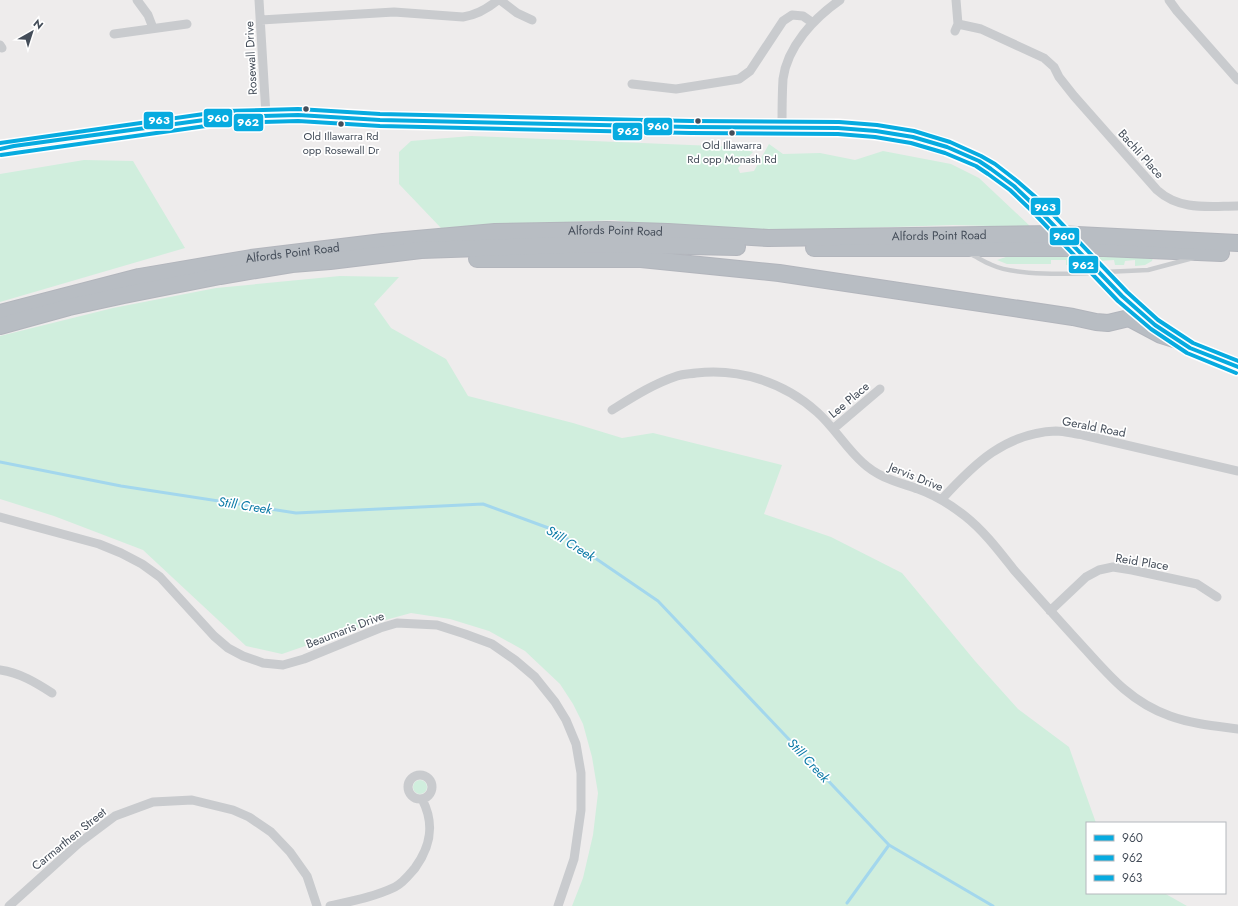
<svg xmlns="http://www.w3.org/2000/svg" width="1238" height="906" font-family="Jost,sans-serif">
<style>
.green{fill:#d0eedd}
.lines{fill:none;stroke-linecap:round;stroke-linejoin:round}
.stream{stroke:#a3d7ed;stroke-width:3}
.highway-casing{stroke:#b2b5bc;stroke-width:18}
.lane{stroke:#c9cbce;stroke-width:4.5}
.street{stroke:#c9cbce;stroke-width:9}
.secondary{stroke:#c9cdd0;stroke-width:13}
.highway{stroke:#b8bdc3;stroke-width:16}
.secondary-bridge{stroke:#c9cdd0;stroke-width:13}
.bus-1-casing{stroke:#fff;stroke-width:7}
.bus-2-casing{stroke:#fff;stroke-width:7}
.bus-3-casing{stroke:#fff;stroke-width:7}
.bus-1{stroke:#07abe0;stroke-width:4}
.bus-2{stroke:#07abe0;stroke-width:4}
.bus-3{stroke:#07abe0;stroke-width:4}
.bus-dot{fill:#444d59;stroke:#fff;stroke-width:1.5}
.labels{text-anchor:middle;stroke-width:3.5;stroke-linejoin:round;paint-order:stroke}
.bus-label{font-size:11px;fill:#444d59;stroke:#fff}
.street-label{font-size:12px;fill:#444d59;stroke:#fff}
.water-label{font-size:13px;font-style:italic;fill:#0979a6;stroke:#fff}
.line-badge{stroke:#fff;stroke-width:1.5}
.badge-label{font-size:11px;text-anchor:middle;font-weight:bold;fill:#fff}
</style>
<rect width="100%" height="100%" fill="#eeecec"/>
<!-- green -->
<path class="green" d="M471 136 739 147 753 152 738 168 740 173 754 171 769 144 783 154 820 153 855 160 883 151 951 164 979 178 1031 227 953 225 774 231 657 226 613 220 441 228 399 184V152L411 141Z
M84 160 133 161 185 248 0 302V174Z
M1009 256 1153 257 1152 261 1145 265 1135 266V260L1125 261 1124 265H1115L1114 260 1101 261V266L1066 265V260H1051V264H1007L997 260Z
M340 276 399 277 374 304 391 328 446 359 468 396 573 423 622 438 653 433 782 465 764 514 831 537 902 573 975 661 1018 709 1069 747 1096 823H1087V893H1164L1187 906H572L583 878 593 835 598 793 592 757 583 724 573 704 560 684 525 651 489 631 450 619 411 613 360 627 282 654 246 646 143 550 54 516 0 499V336L113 308 216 288Z
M413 787a7 7 0 1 1 14 0a7 7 0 1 1-14 0Z"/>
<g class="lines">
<!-- stream -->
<path class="stream" d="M0 462 121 486 296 513 483 504 554 530 658 601 889 845 993 906
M847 903 889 845"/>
<!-- highway casing -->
<g class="highway-casing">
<g id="highway">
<path d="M814 248H1104L1221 253"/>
<path d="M477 259H641L779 273 1073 317 1096 322 1108 323 1129 318 1161 335 1177 340"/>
<path id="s1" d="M0 313 139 277 251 258 383 242 495 232 607 230 668 232 768 238 1057 234 1238 243"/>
<path d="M0 326 69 307 124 295 220 276 292 264 330 261 421 250 594 244 737 247"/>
</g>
</g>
<!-- lane -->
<path class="lane" d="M970 254C977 257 984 262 992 265 1016 276 1070 274 1097 273
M1104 272 1148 270 1193 258"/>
<!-- street -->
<path class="street" d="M137 0 148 15 153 28
M259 0 266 115
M500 0 517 13 532 20
M1169 0 1177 11 1238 80
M261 20 394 12 463 17C477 15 487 9 498 0
M958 24 981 29 1044 58 1054 67 1059 77 1074 96 1157 190C1180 211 1209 206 1238 206
M955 31 958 24 956 0
M114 34 187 24
M0 45 2 48
M632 84 676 89 739 79 750 71 783 21 792 15 803 16 813 23
M782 126C782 111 782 95 783 79 787 47 814 18 840 0
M612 410C633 397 653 384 677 376 683 374 690 374 696 373 739 368 784 382 817 412 834 427 846 448 863 463 879 478 898 482 918 489 935 495 951 505 965 516 984 531 999 551 1014 570 1038 597 1062 624 1086 650 1111 678 1133 703 1170 716 1192 724 1215 726 1238 729
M833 429 880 389
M942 499C974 464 1005 433 1056 431 1065 431 1074 434 1083 435L1238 471
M0 517 99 544 121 553 142 564 160 577 214 636 228 648 243 656 263 663 283 665 304 659 380 628 397 623 437 625 465 634 492 644 515 660 535 677 555 702 566 720 576 744 581 773V810L574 859 558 906
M1050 611 1086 577 1099 570 1113 567 1132 570 1197 584 1217 597
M0 670C20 673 35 682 52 693
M408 787a12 12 0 1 1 24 0a12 12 0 1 1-24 0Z
M9 906 79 843 115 816 153 802 192 800 233 810 249 817 271 832 290 852 307 876 317 906
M330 906C352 901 374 897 395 887 403 883 409 875 415 868 431 846 435 824 422 799"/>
<!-- secondary -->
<path class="secondary" d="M0 149 14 146 100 135 226 117 298 115 380 120C485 121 591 126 696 127 774 127 866 121 940 145 988 160 1017 188 1051 222
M1121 294C1142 314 1163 333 1189 347 1204 356 1222 361 1238 367"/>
<!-- highway -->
<use href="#highway" class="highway"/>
<!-- secondary-bridge -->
<path class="secondary-bridge" d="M1051 222 1121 294"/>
<!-- bus-1 casing -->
<g class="bus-1-casing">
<path id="bus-1" d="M0 149 14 146 226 117 298 115 380 120 691 127 838 128 876 131 913 137 947 147 979 161 991 169 1014 186 1034 205 1122 296 1155 325 1190 348 1238 367"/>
</g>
<!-- bus-2 casing -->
<g class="bus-2-casing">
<path id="bus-2" d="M1 155 227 123 298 121 380 126 691 133 838 134 875 137 911 143 945 153 976 166 988 174 1010 190 1030 209 1118 301 1151 329 1187 353 1236 373"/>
</g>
<!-- bus-3 casing -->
<g class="bus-3-casing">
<path id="bus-3" d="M0 143 225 111 298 109 380 114 691 121 839 122 877 125 914 131 950 142 981 156 995 164 1017 181 1039 200 1127 292 1158 320 1193 343 1238 361"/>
</g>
<!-- bus-1 -->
<use href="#bus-1" class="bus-1"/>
<!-- bus-2 -->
<use href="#bus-2" class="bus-2"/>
<!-- bus-3 -->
<use href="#bus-3" class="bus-3"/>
</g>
<!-- markers -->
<g class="bus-dot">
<circle cx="306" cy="109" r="3.5"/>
<circle cx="698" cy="121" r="3.5"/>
<circle cx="341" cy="124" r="3.5"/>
<circle cx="732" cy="133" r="3.5"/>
</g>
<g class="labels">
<!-- bus labels -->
<g class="bus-label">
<text x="341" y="140">Old Illawarra Rd<tspan x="341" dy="14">opp Rosewall Dr</tspan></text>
<text x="732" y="149">Old Illawarra<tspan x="732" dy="14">Rd opp Monash Rd</tspan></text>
</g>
<!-- street labels -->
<g class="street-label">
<text transform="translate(251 58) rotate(-93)" y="4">Rosewall Drive</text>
<text transform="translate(1141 154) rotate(48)" y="4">Bachli Place</text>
<text dy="4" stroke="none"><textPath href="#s1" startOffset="623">Alfords Point Road</textPath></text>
<text dy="4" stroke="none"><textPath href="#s1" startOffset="947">Alfords Point Road</textPath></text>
<text dy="4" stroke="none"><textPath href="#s1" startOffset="299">Alfords Point Road</textPath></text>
<text transform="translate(849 400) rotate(-40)" y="4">Lee Place</text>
<text transform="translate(1094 427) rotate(11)" y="4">Gerald Road</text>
<text transform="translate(916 477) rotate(22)" y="4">Jervis Drive</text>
<text transform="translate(1142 562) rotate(9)" y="4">Reid Place</text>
<text transform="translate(345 630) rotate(-21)" y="4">Beaumaris Drive</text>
<text transform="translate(69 839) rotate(-39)" y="4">Carmarthen Street</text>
</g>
<!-- water labels -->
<g class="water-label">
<text transform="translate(245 505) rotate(9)" y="5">Still Creek</text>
<text transform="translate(571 543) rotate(32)" y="5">Still Creek</text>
<text transform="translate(809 760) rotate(47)" y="5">Still Creek</text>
</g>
</g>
<g class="line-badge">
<rect x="203" y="108" width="30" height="20" rx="4" fill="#07abe0"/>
<rect x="143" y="111" width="31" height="19" rx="4" fill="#07abe0"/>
<rect x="233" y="113" width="31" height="19" rx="4" fill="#07abe0"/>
<rect x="643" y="117" width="30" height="19" rx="4" fill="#07abe0"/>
<rect x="612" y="122" width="31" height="19" rx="4" fill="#07abe0"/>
<rect x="1030" y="197" width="31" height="19" rx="4" fill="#07abe0"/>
<rect x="1049" y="227" width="31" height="19" rx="4" fill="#07abe0"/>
<rect x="1068" y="255" width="31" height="19" rx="4" fill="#07abe0"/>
</g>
<g class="badge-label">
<text x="218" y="122">960</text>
<text x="159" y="124">963</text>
<text x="248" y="126">962</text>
<text x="658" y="130">960</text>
<text x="628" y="135">962</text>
<text x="1045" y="211">963</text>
<text x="1064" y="240">960</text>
<text x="1083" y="269">962</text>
</g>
<!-- legend -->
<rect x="1086" y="822" width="140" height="72" fill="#ffffff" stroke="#b4b8bd"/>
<rect x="1094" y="835" width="20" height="6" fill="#07abe0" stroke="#b4b8bd"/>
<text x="1122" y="842" font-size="12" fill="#444d59">960</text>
<rect x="1094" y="855" width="20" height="6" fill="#07abe0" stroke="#b4b8bd"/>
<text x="1122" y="862" font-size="12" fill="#444d59">962</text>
<rect x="1094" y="875" width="20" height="6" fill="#07abe0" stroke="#b4b8bd"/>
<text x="1122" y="882" font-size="12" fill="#444d59">963</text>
<!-- north arrow -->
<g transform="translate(32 32) rotate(39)" stroke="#ffffff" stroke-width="3" paint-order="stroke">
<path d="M0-3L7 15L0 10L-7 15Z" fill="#444d59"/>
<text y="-6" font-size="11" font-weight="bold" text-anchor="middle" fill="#444d59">N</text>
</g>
</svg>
